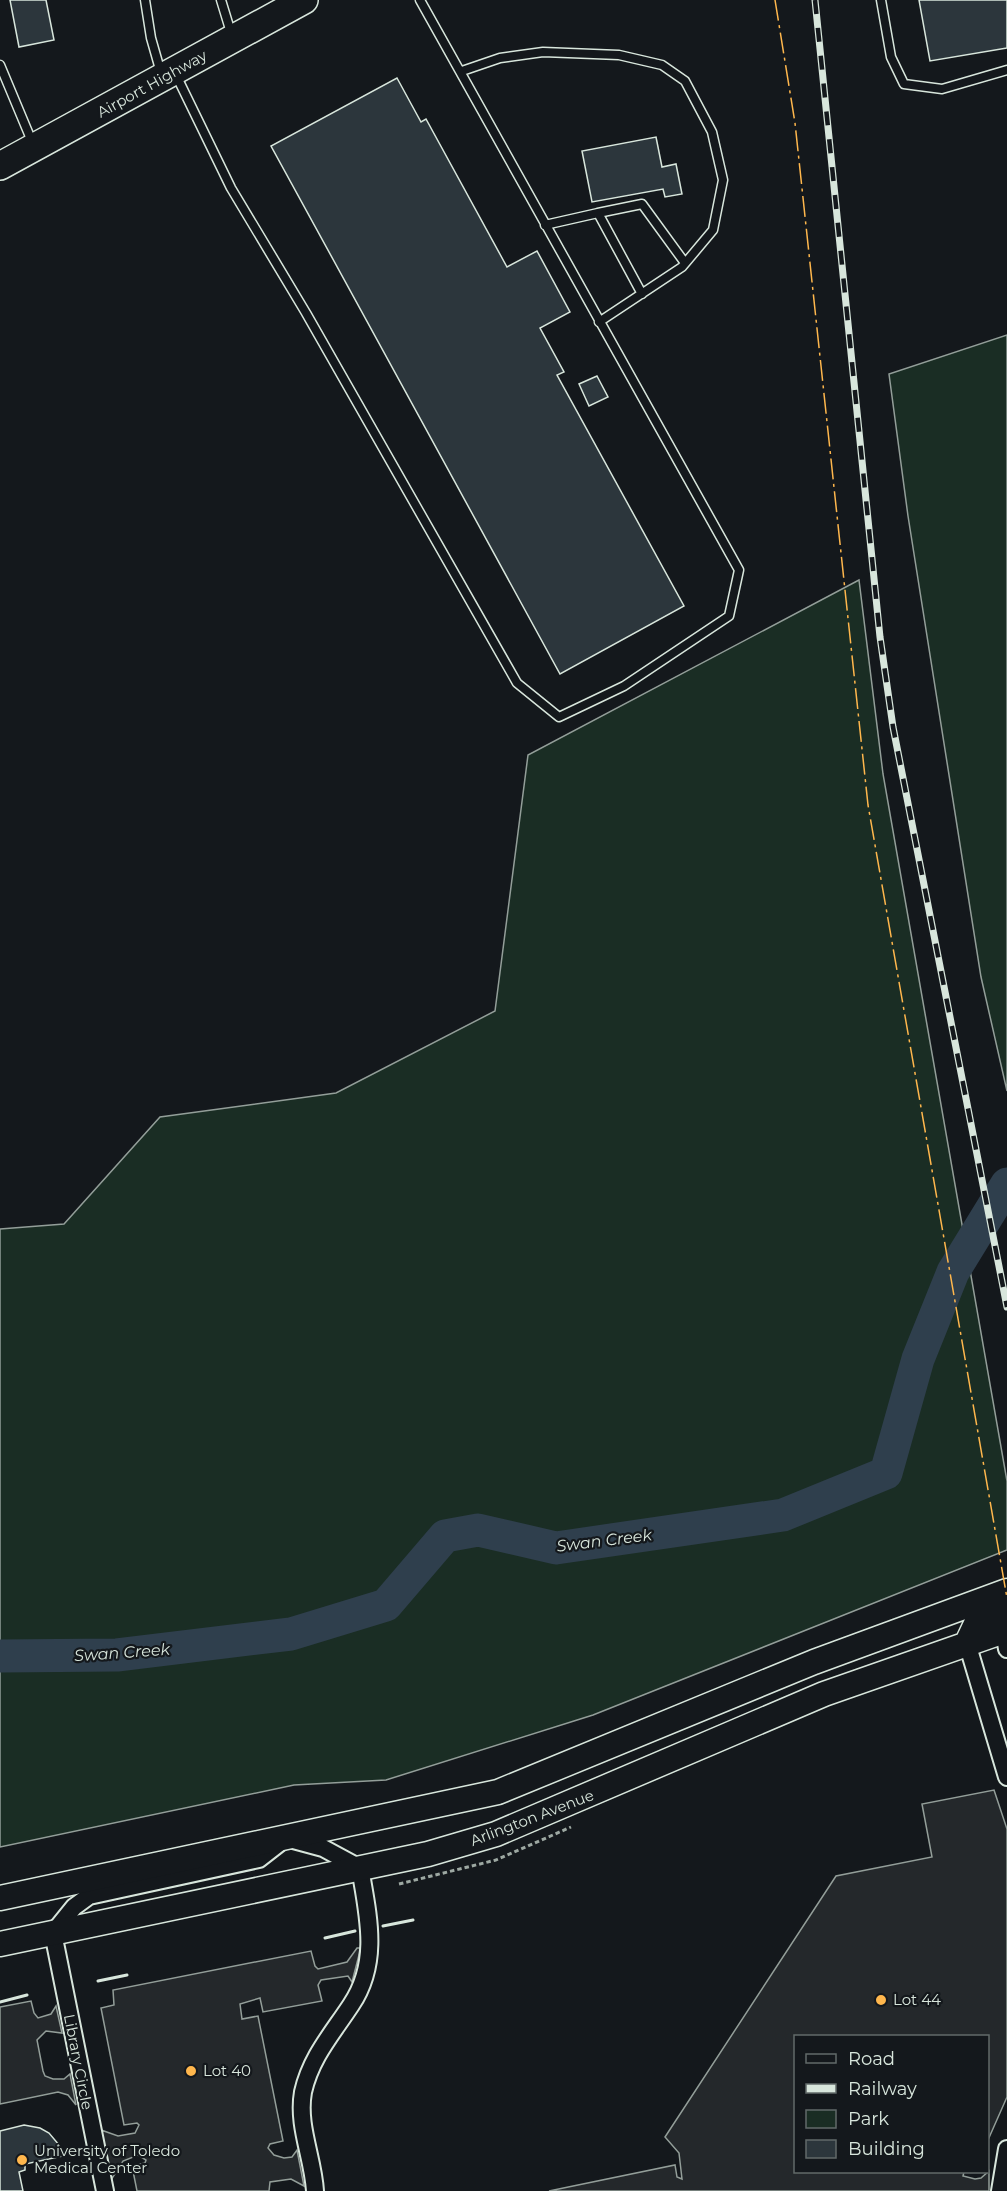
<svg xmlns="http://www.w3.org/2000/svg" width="1007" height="2191" font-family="Montserrat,sans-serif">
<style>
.green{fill:#1a2d24;stroke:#939e99;stroke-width:1.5}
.parking{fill:#24282b;stroke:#939e99;stroke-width:1.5}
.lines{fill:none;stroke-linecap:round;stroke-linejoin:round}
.river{stroke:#2f3f4d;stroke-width:33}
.building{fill:#2c363c;stroke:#d8e6dc;stroke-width:1.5}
.lane-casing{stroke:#d8e6dc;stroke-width:11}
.street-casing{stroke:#d8e6dc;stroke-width:20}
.secondary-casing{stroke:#d8e6dc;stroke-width:27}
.primary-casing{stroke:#d8e6dc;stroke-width:30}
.path{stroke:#9da8a2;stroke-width:3;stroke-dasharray:4.5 3;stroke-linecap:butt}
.lane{stroke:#14181c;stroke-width:8}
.street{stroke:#14181c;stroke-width:16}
.secondary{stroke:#14181c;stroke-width:24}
.primary{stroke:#14181c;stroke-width:27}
.rail-casing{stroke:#d8e6dc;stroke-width:7}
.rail{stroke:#14181c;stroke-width:4.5;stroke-dasharray:14;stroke-linecap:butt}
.wall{stroke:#d8e6dc;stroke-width:3}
.power{stroke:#ffb74d;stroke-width:1.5;stroke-dasharray:21 4.5 3 4.5;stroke-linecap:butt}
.poi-dot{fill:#ffb74d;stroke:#14181c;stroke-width:2}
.labels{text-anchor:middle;stroke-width:4.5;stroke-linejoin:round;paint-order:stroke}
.street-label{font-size:15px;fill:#d8e6dc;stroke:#14181c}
.poi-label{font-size:15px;fill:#d8e6dc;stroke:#14181c;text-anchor:start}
.water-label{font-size:16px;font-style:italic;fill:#d8e6dc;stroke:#14181c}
</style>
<rect width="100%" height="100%" fill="#14181c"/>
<!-- green -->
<path class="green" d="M1007 335V1091L981 977 908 516 889 374Z
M859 580 883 774 1007 1481V1550L593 1715 386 1780 294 1785 0 1847V1229L64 1224 160 1117 336 1093 495 1011 528 755Z"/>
<!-- parking -->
<path class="parking" d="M994 1790 1007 1829V2097L988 2140V2036H796V2172H964L963 2176 975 2179 981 2178 989 2171V2191H549L675 2165 677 2177 682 2179 679 2153 665 2137 836 1876 932 1857 922 1804Z
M357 1948H360L359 1955 352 1982 348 1976 321 1980 318 1985 322 2001 263 2012 260 1998 240 2004 242 2019 258 2016 283 2141 270 2144 268 2148 274 2155 284 2158 292 2157 297 2150 304 2186 291 2179 270 2182 269 2191H137L132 2166 145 2163 146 2160 138 2155 123 2161 111 2180 101 2130 118 2136 135 2133 139 2125 137 2123 124 2125 101 2008 114 2005 113 1990 311 1951 315 1966 318 1969 347 1962Z
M31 2001 34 2013 38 2018 51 2014 56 2006 62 2033 46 2031 37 2040 43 2071 45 2076 53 2079H64L70 2074 76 2105 68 2095 58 2092 0 2104V2007Z"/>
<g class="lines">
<!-- river -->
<path class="river" d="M0 1656 117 1655 291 1634 386 1605 445 1536 478 1530 556 1548 783 1515 886 1473 918 1359 953 1272 1007 1184"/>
</g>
<!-- building -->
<path class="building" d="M10 0H46L54 40 19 47Z
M919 0H1007V48L930 61Z
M397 78 421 122 426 119 507 267 537 251 570 312 540 328 564 372 557 375 684 606 560 674 271 146Z
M656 137 662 167 676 164 682 194 665 197 663 189 592 202 582 151Z
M597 376 608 397 589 406 579 384Z
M24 2125 40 2128 49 2133 60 2146 63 2156 25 2164V2170L19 2172 23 2191H0V2131Z"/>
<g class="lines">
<!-- lane casing -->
<g class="lane-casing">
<path id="lane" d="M145 0 151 38 161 73
M221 0 232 36
M881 0 891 57 904 84 942 89 1007 70
M0 65 33 144
M462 71 500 58 543 52 619 55 662 65 685 81 712 132 723 180 713 230 682 267 599 322
M176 75 231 188 306 313 517 683 559 717 624 686 729 616 739 570 420 0
M598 213 642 204 685 263
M545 225 598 213 642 294"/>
</g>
<!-- street casing -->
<g class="street-casing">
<path id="street" d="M1004 1631 1007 1649
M967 1643 1007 1777
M105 2191 53 1933 74 1907 89 1896 259 1859 286 1838 323 1848 360 1868C368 1915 380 1962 351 2005 332 2034 311 2057 303 2092 297 2126 313 2157 315 2191
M1000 2191 1007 2149"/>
</g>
<!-- secondary casing -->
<g class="secondary-casing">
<path id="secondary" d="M967 1643 976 1624 1007 1610
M0 1898 498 1792 814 1662 1007 1591
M0 1944 428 1854 496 1834 824 1694 1007 1630"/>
</g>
<!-- primary casing -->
<g class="primary-casing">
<path id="primary" d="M0 166 304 0"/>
</g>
<!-- path -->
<path class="path" d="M399 1884 496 1860 571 1827"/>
<!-- lane -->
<use href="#lane" class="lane"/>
<!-- street -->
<use href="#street" class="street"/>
<!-- secondary -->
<use href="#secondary" class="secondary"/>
<!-- primary -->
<use href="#primary" class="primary"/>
<!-- rail casing -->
<g class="rail-casing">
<path id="rail" d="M815 0 880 637 893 727 1007 1307"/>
</g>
<!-- rail -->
<use href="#rail" class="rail"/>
<!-- wall -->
<path class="wall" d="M383 1926 413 1920
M325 1938 355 1931
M98 1981 127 1975
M0 2002 27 1995"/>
<!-- power -->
<path class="power" d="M775 0 795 123 868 805 1007 1598"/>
</g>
<!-- markers -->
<g class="poi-dot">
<circle cx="881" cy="2000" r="6"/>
<circle cx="191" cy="2071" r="6"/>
<circle cx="22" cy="2160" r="6"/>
</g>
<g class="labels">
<!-- street labels -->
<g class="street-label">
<text transform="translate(152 84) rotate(-29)" y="5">Airport Highway</text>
<text transform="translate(532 1818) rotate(-21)" y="5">Arlington Avenue</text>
<text transform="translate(78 2062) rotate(79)" y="5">Library Circle</text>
</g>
<!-- poi labels -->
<g class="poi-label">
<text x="893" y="2005">Lot 44</text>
<text x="203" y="2076">Lot 40</text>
<text x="34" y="2156">University of Toledo<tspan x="34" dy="17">Medical Center</tspan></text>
</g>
<!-- water labels -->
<g class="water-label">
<text transform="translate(604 1540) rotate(-7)" y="6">Swan Creek</text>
<text transform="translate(122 1652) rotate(-4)" y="6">Swan Creek</text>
</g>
</g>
<!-- legend -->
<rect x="794" y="2035" width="195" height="138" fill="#14181c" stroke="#626a69" stroke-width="1.5"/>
<rect x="806" y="2054" width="30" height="9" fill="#14181c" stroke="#626a69" stroke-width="1.5"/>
<text x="848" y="2065" font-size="18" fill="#d8e6dc">Road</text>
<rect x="806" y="2084" width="30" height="9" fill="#d8e6dc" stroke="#626a69" stroke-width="1.5"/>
<text x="848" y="2095" font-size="18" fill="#d8e6dc">Railway</text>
<rect x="806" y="2110" width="30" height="18" fill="#1a2d24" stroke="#626a69" stroke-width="1.5"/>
<text x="848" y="2125" font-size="18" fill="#d8e6dc">Park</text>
<rect x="806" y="2140" width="30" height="18" fill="#2c363c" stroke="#626a69" stroke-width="1.5"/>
<text x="848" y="2155" font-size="18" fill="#d8e6dc">Building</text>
</svg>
